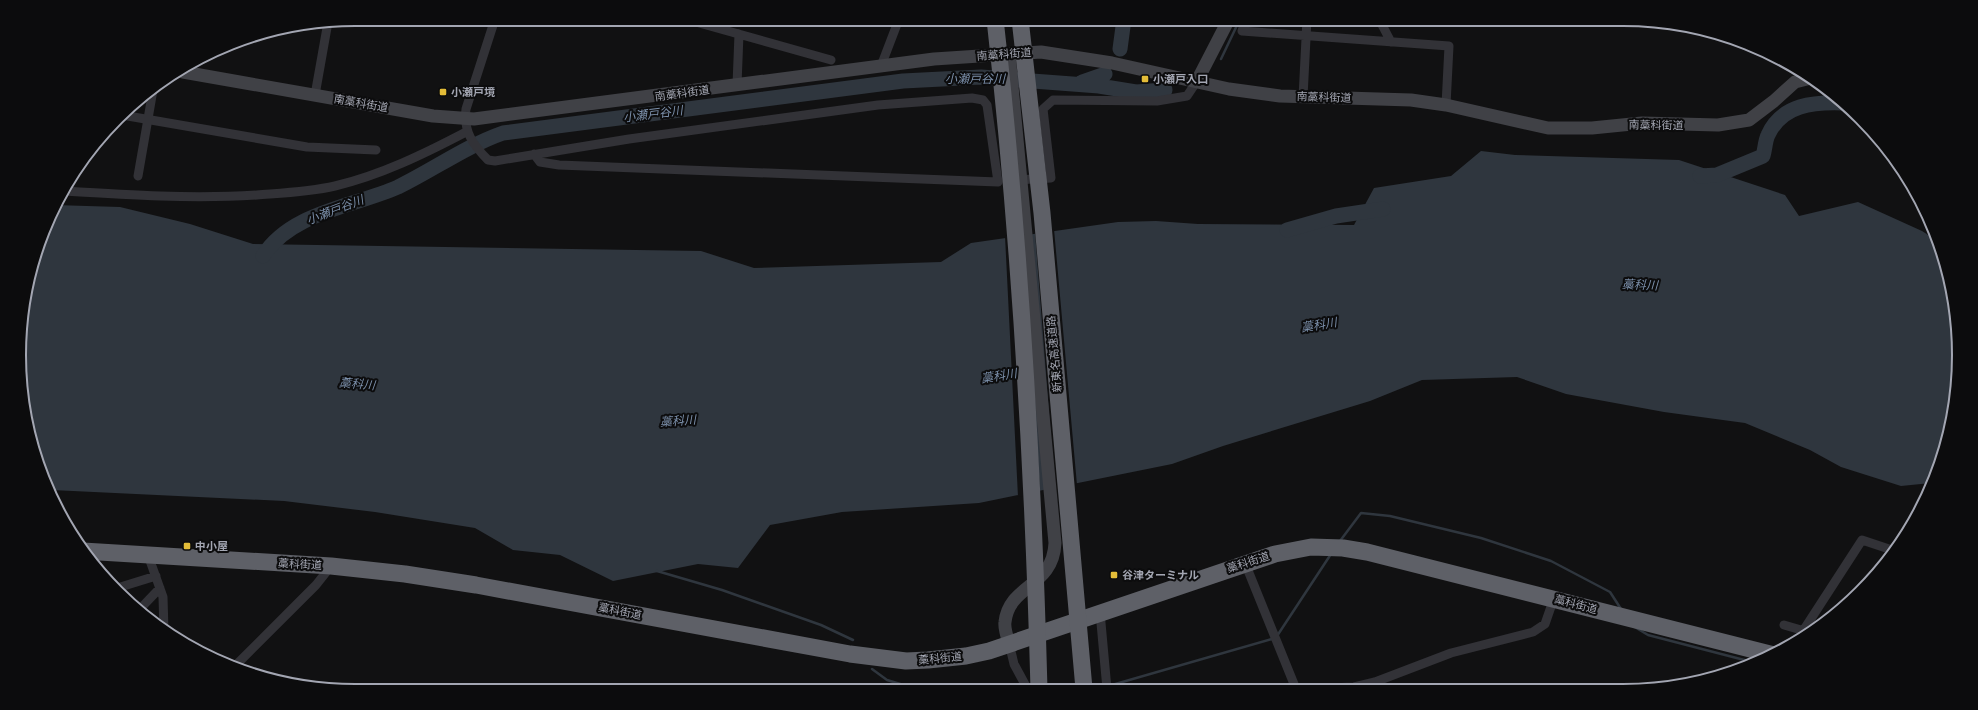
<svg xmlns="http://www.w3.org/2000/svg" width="1978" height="710" font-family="'Asap Condensed','Noto Sans JP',sans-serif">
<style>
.water{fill:#2f363e}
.pier{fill:#111112}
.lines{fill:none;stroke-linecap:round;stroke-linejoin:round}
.stream{stroke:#2f363e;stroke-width:2.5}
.river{stroke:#2f363e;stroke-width:15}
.street{stroke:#323237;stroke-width:9}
.secondary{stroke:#404146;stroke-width:13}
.highway{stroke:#5e6067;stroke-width:17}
.highway-bridge{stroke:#5e6067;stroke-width:17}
.poi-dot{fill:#e3bc38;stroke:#0c0c0d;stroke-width:1.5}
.labels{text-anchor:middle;stroke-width:4;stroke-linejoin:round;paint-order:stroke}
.street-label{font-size:11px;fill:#a3a6b2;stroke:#0c0c0d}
.poi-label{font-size:11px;font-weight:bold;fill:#a3a6b2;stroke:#0c0c0d;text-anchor:start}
.water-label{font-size:12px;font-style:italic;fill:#7c90ab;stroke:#0c0c0d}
.rim{fill:none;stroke:#a3a6b2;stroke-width:2}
</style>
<rect width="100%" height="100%" fill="#111112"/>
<!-- water -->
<path class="water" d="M1481 151 1515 155 1679 160 1785 195 1799 216 1858 202 1922 231 1939 242 1956 311 1958 377 1948 442 1931 483 1901 486 1841 467 1810 450 1745 423 1664 412 1566 394 1517 377 1422 380 1370 401 1223 446 1172 464 979 503 842 512 770 525 738 568 698 564 613 581 560 555 513 550 475 528 375 512 284 501 52 490 30 442 20 377 22 311 54 205 120 207 190 224 253 244 701 251 754 268 941 262 971 243 1118 222 1156 221 1198 224 1354 225 1374 188 1451 176Z"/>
<!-- pier -->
<path class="pier" d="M1054 229 1077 485 1055 490 1035 232Z
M1025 233 1040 493 1018 497 1005 236Z"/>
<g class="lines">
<!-- stream -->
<path class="stream" d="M1221 59 1240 19
M1340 541 1361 513 1390 516 1481 538 1551 561 1610 592 1621 609
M657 571 722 590 821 625 853 640
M1633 626 1648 635 1752 662
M1277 636 1331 554
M872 669 887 680 920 690
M1098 689 1272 639"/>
<!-- river -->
<path class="river" d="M1120 49 1124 19
M1082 82 1105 74
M1700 176 1717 175 1763 156C1765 150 1765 141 1768 135 1782 104 1814 102 1843 103
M1287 230 1336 216 1383 209
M263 256C291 212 353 207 398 187 433 170 466 146 503 133L903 81 981 77 1099 86 1136 92 1165 90"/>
<!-- street -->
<path class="street" d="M495 19 466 109C463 131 473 145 488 160L495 161 629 139 878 105 972 98 983 100 987 105 998 182 559 165 540 162 534 154
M685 19 831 60
M1246 19 1242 31 1449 46 1446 105
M1379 19 1391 42
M881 66 899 19
M737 85 739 34
M315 95 328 22
M1303 97 1307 19
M122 115 307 147 376 150
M138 176 153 90
M1015 180 1051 178 1043 109 1053 100 1157 101 1187 96 1197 81
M63 191C128 195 192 199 257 195 283 193 309 192 335 186 381 175 424 154 466 132
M148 555 163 597 164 631
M1245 563 1296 689
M114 589 156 576
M139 610 160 588
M1100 612 1107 689
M1784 625 1808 632
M1802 636 1803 631 1862 540 1892 550
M1009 643 1014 664 1028 690
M236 665 316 585 331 566
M1302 689 1354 687 1375 682 1451 653 1533 632 1545 624 1554 598"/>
<!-- secondary -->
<path class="secondary" d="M183 72 433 116 474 119 934 59 1041 52 1112 63 1229 89 1280 96 1411 100 1446 105 1548 128H1592L1642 123 1718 125 1749 120 1774 101 1795 82 1811 78
M1197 81 1229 19
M1009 643C1007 637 1004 628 1005 622 1009 584 1053 588 1055 543L1009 54"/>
<!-- highway -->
<path class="highway" d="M83 551 331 566 405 574 476 585 850 654 906 661 928 660 966 656 989 651 1275 554 1311 547 1343 548 1367 552 1774 655"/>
<!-- highway-bridge -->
<path class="highway-bridge" d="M995 19C1020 242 1033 465 1039 689
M1020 19 1042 213 1084 689"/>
</g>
<!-- markers -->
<g class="poi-dot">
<rect x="1141" y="75" width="8" height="8" rx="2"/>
<rect x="439" y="88" width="8" height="8" rx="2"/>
<rect x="183" y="542" width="8" height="8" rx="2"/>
<rect x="1110" y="571" width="8" height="8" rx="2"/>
</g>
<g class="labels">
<!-- street labels -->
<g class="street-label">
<text transform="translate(1004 54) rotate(-4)" y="4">南藁科街道</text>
<text transform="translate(682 93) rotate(-8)" y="4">南藁科街道</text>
<text transform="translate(1324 97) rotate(2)" y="4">南藁科街道</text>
<text transform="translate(361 103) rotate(10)" y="4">南藁科街道</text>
<text transform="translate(1656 125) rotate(1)" y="4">南藁科街道</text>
<text transform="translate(1054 354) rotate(-95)" y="4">新東名高速道路</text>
<text transform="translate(1248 562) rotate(-18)" y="4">藁科街道</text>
<text transform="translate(300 564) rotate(3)" y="4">藁科街道</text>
<text transform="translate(1576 604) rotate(15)" y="4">藁科街道</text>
<text transform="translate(620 611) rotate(11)" y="4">藁科街道</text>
<text transform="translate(940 658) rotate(-5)" y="4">藁科街道</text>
</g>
<!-- poi labels -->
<g class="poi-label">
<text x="1153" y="83">小瀬戸入口</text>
<text x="451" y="96">小瀬戸境</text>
<text x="195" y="550">中小屋</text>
<text x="1122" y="579">谷津ターミナル</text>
</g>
<!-- water labels -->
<g class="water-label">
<text x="975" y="83">小瀬戸谷川</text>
<text transform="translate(653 114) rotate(-7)" y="4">小瀬戸谷川</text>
<text transform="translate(335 210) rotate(-21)" y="4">小瀬戸谷川</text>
<text transform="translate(1640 285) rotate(2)" y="4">藁科川</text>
<text transform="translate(1319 325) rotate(-9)" y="4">藁科川</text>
<text transform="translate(999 376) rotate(-9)" y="4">藁科川</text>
<text transform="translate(357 384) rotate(5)" y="4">藁科川</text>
<text transform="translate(678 421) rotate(-4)" y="4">藁科川</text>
</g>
</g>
<!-- crop -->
<path d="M0 0H1978V710H0ZM355 26H1623A329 329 0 0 1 1952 355V355A329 329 0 0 1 1623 684H355A329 329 0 0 1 26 355V355A329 329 0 0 1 355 26Z" fill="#0c0c0d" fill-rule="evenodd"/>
<path class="rim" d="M355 26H1623A329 329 0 0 1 1952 355V355A329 329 0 0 1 1623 684H355A329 329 0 0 1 26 355V355A329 329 0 0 1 355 26Z"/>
</svg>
